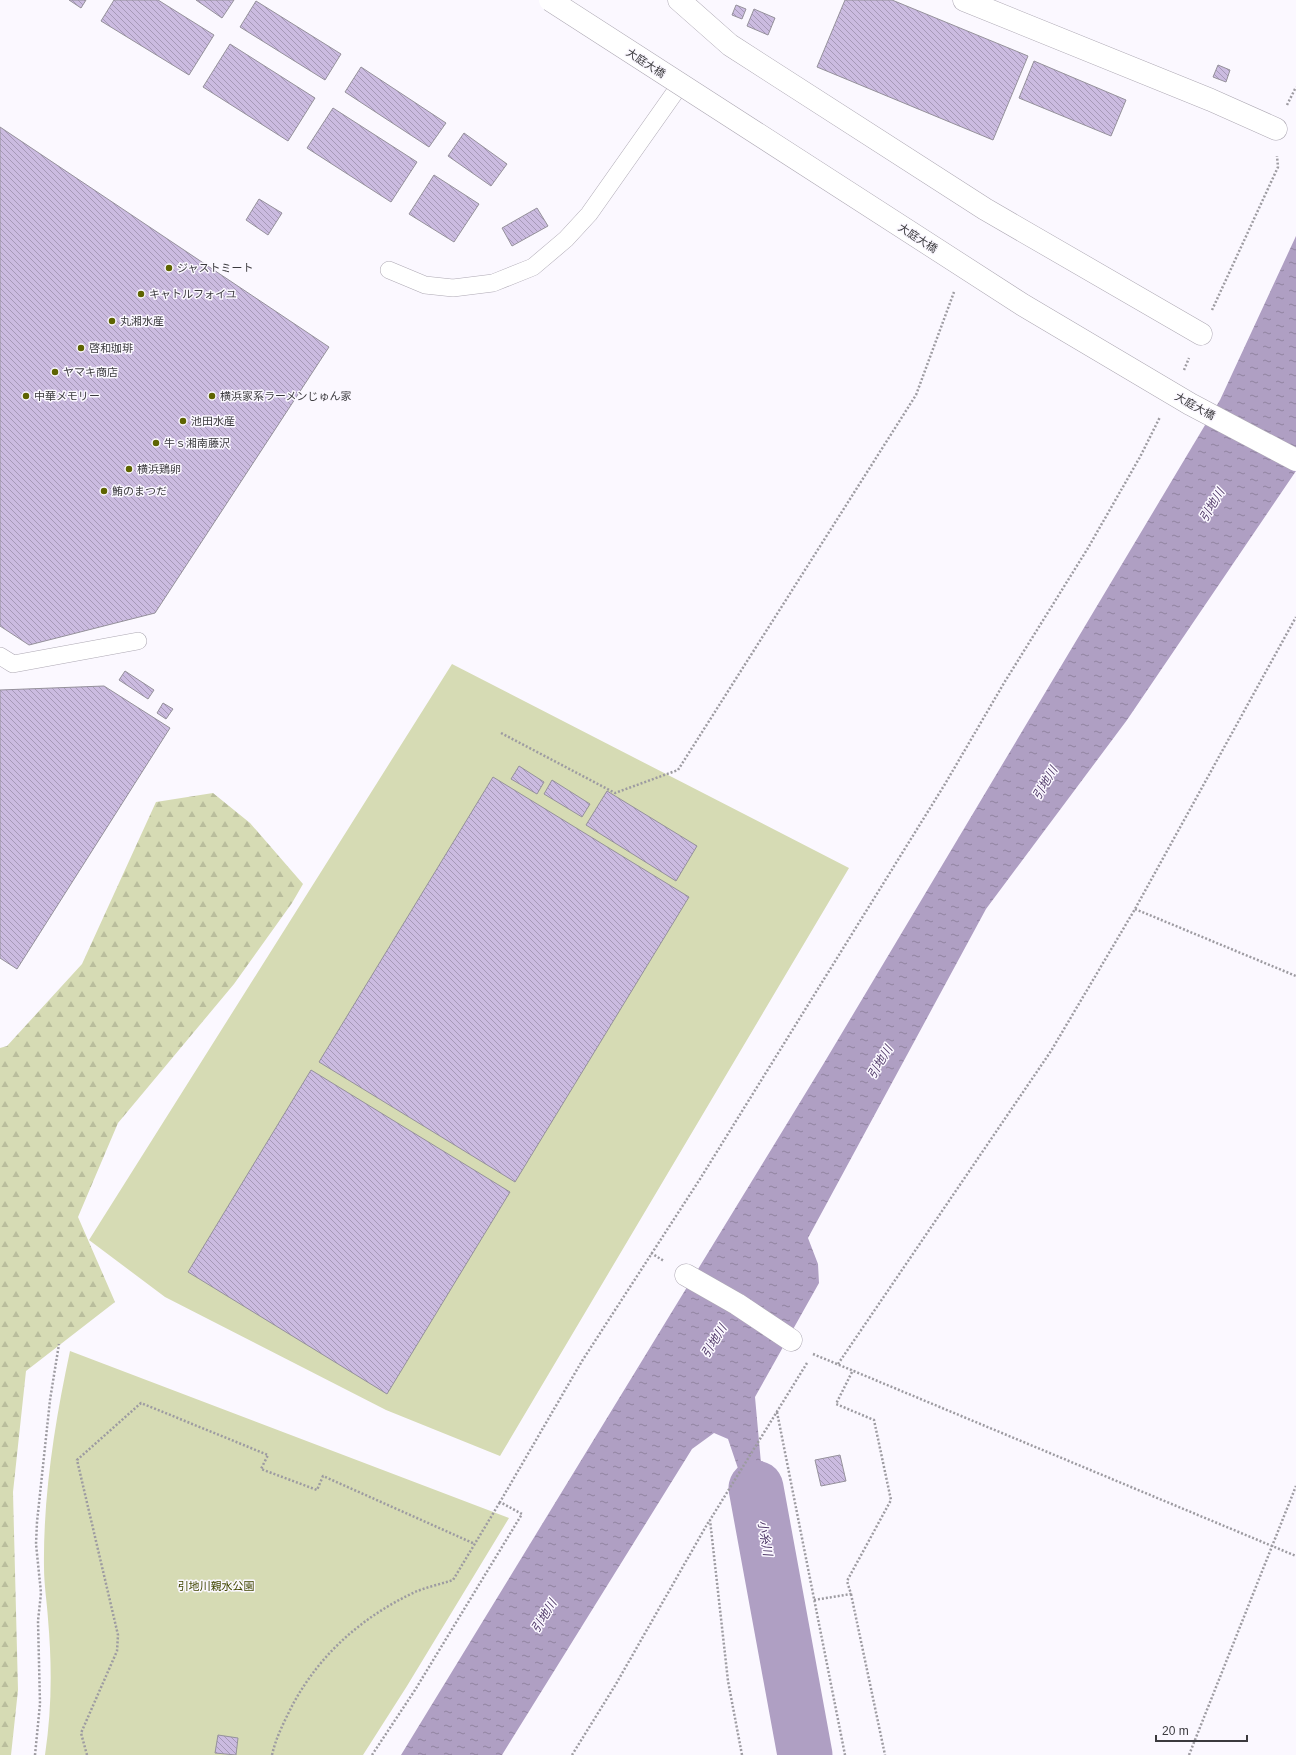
<svg xmlns="http://www.w3.org/2000/svg" width="1296" height="1755" font-family="Arial,'Noto Sans JP',sans-serif">
<style>
.green{fill:#d6dbb4}
.forest{fill:url(#forest-firs)}
.water{fill:url(#water-ripples)}
.lines{fill:none;stroke-linecap:round;stroke-linejoin:round}
.river{stroke:#af9fc3;stroke-width:55}
.building{fill:url(#building-back-hatch);stroke:#95919b}
.service-casing{stroke:#aea9b4;stroke-width:18}
.minor-casing{stroke:#aea9b4;stroke-width:23}
.path{stroke:#9d9ba1;stroke-width:2.5;stroke-dasharray:2 2;stroke-linecap:butt}
.service{stroke:#fff;stroke-width:17}
.minor{stroke:#fff;stroke-width:22}
.tertiary-bridge-casing{stroke:#aea9b4;stroke-width:23;stroke-linecap:butt}
.tertiary-bridge{stroke:#fff;stroke-width:22}
.poi-dot{fill:#5e6401;stroke:#fbf8ff;stroke-width:1.5}
.labels{text-anchor:middle;stroke-width:3;stroke-linejoin:round;paint-order:stroke}
.street-label{font-size:11px;fill:#3b3a3e;stroke:#fbf8ff}
.poi-label{font-size:11px;fill:#3b3a3e;stroke:#fbf8ff;text-anchor:start}
.park-label{font-size:11px;fill:#424703;stroke:#fbf8ff}
.water-label{font-size:12px;font-style:italic;fill:#4f3868;stroke:#fbf8ff}
</style>
<defs>
<pattern id="forest-firs" width="22" height="20" patternUnits="userSpaceOnUse"><rect width="22" height="20" fill="#d6dbb4"/><path d="M5 1l3.5 6h-7zM16 11l3.5 6h-7z" fill="#b9bd9c"/></pattern>
<pattern id="water-ripples" width="26" height="14" patternUnits="userSpaceOnUse"><rect width="26" height="14" fill="#af9fc3"/><path d="M2 4q2-2 4 0t4 0M15 11q2-2 4 0t4 0" fill="none" stroke="#9083a0"/></pattern>
<pattern id="building-back-hatch" width="6" height="6" patternUnits="userSpaceOnUse"><rect width="6" height="6" fill="#cbbbe0"/><path d="M-1 5l2 2M0 0l6 6M5-1l2 2" fill="none" stroke="#a699b7"/></pattern>
</defs>
<rect width="100%" height="100%" fill="#fbf8ff"/>
<!-- green -->
<path class="green" d="M452 664 849 868 500 1456 386 1410 165 1297 89 1240Z
M70 1351 509 1518 407 1686 363 1755H45C52 1709 52 1665 48 1619 47 1602 44 1585 44 1567 43 1496 55 1421 70 1351Z"/>
<!-- forest -->
<path class="forest" d="M213 793 250 823 303 884 292 903 234 984 118 1123 78 1217 115 1302 26 1371 13 1492 18 1690 11 1755H0V1048L7 1046 82 964 156 802Z"/>
<!-- water -->
<path class="water" d="M1296 236V471L1127 720 986 909 808 1238 818 1264 819 1283 755 1397 770 1563 728 1439 714 1433 692 1449 502 1755H401L824 1063 1220 400Z"/>
<g class="lines">
<!-- river -->
<path class="river" d="M756 1488 805 1755"/>
</g>
<!-- building -->
<path class="building" d="M69 0H86L81 8Z
M114 0H158L214 35 189 75 101 21Z
M196 0H234L222 18Z
M845 0H892L1028 56 993 140 817 67Z
M256 1 341 54 325 80 240 27Z
M736 5 746 9 742 19 732 15Z
M754 9 775 18 768 35 747 26Z
M230 44 315 98 288 141 203 87Z
M1034 61 1126 100 1111 136 1019 98Z
M1218 65 1230 70 1226 82 1213 77Z
M361 67 446 123 429 147 345 92Z
M333 108 417 162 391 202 307 148Z
M0 127 329 347 155 613 29 645 0 626Z
M464 133 507 164 491 186 448 156Z
M434 175 479 204 454 242 409 214Z
M259 199 282 213 268 235 246 220Z
M537 208 548 226 512 246 502 228Z
M125 671 154 690 148 699 119 680Z
M104 686 170 728 17 969 0 958V690Z
M163 703 173 709 166 719 157 713Z
M519 766 544 782 537 794 511 779Z
M493 777 689 897 515 1182 319 1062Z
M552 780 590 804 582 817 544 794Z
M607 791 697 846 676 881 586 825Z
M311 1070 510 1192 387 1394 188 1272Z
M840 1455 846 1481 821 1486 815 1460Z
M218 1735 238 1738 236 1755 215 1753Z"/>
<g class="lines">
<!-- service casing -->
<g class="service-casing">
<path id="service" d="M389 270 425 285 453 288 493 283 533 267 566 239 589 214 680 85
M0 656 13 664 138 641"/>
</g>
<!-- minor casing -->
<g class="minor-casing">
<path id="minor" d="M679 0 730 45 985 209 1201 334
M964 0 1211 100 1276 129
M686 1275 737 1304 791 1340"/>
</g>
<!-- path -->
<path class="path" d="M1287 105 1296 87
M1212 310 1278 167 1277 156
M1184 370 1189 358
M501 733 615 793 678 770 916 395 954 292
M1135 909 1296 976
M651 1253 664 1261
M813 1354 1296 1556
M838 1364 1051 1051 1135 909 1296 617
M777 1412 845 1755
M851 1594 885 1755
M814 1600 851 1594 847 1581 891 1500 874 1420 836 1404 853 1370
M35 1755 40 1704 38 1621 41 1593 36 1544 37 1522 50 1400 59 1344
M87 1755 81 1733 117 1651 118 1635 77 1460 141 1403 268 1455 261 1469 317 1490 323 1476 475 1544
M272 1755C276 1737 285 1720 293 1704 321 1653 362 1617 415 1592 427 1587 441 1584 453 1580L500 1502
M372 1755 415 1690 522 1514 500 1502 582 1361 700 1179 945 784 1004 683 1088 548 1140 457 1160 417
M572 1755 616 1684 709 1521
M742 1755 728 1681 710 1520 807 1363
M1189 1755 1296 1486"/>
<!-- service -->
<use href="#service" class="service"/>
<!-- minor -->
<use href="#minor" class="minor"/>
<!-- tertiary-bridge casing -->
<g class="tertiary-bridge-casing">
<path id="tertiary-bridge" d="M550 0 1023 305 1190 404 1296 460"/>
</g>
<!-- tertiary-bridge -->
<use href="#tertiary-bridge" class="tertiary-bridge"/>
</g>
<!-- markers -->
<g class="poi-dot">
<circle cx="169" cy="268" r="4"/>
<circle cx="141" cy="294" r="4"/>
<circle cx="112" cy="321" r="4"/>
<circle cx="81" cy="348" r="4"/>
<circle cx="55" cy="372" r="4"/>
<circle cx="26" cy="396" r="4"/>
<circle cx="212" cy="396" r="4"/>
<circle cx="183" cy="421" r="4"/>
<circle cx="156" cy="443" r="4"/>
<circle cx="129" cy="469" r="4"/>
<circle cx="104" cy="491" r="4"/>
</g>
<g class="labels">
<!-- street labels -->
<g class="street-label">
<text transform="translate(646 63) rotate(33)" y="4">大庭大橋</text>
<text transform="translate(918 238) rotate(33)" y="4">大庭大橋</text>
<text transform="translate(1195 406) rotate(29)" y="4">大庭大橋</text>
</g>
<!-- poi labels -->
<g class="poi-label">
<text x="177" y="272">ジャストミート</text>
<text x="149" y="298">キャトルフォイユ</text>
<text x="120" y="325">丸湘水産</text>
<text x="89" y="352">啓和珈琲</text>
<text x="63" y="376">ヤマキ商店</text>
<text x="34" y="400">中華メモリー</text>
<text x="220" y="400">横浜家系ラーメンじゅん家</text>
<text x="191" y="425">池田水産</text>
<text x="164" y="447">牛ｓ湘南藤沢</text>
<text x="137" y="473">横浜鶏卵</text>
<text x="112" y="495">鮪のまつだ</text>
</g>
<!-- park labels -->
<g class="park-label">
<text x="216" y="1590">引地川親水公園</text>
</g>
<!-- water labels -->
<g class="water-label">
<text transform="translate(1212 505) rotate(-59)" y="4">引地川</text>
<text transform="translate(1045 783) rotate(-59)" y="4">引地川</text>
<text transform="translate(880 1062) rotate(-59)" y="4">引地川</text>
<text transform="translate(714 1341) rotate(-58)" y="4">引地川</text>
<text transform="translate(765 1538) rotate(80)" y="4">小糸川</text>
<text transform="translate(544 1616) rotate(-58)" y="4">引地川</text>
</g>
</g>
<!-- scale -->
<path d="M1156 1735v6h91v-6" fill="none" stroke="#3b3a3e" stroke-width="2"/>
<text x="1162" y="1735" font-size="12" fill="#3b3a3e" stroke="#fbf8ff" stroke-width="3" paint-order="stroke">20 m</text>
</svg>
